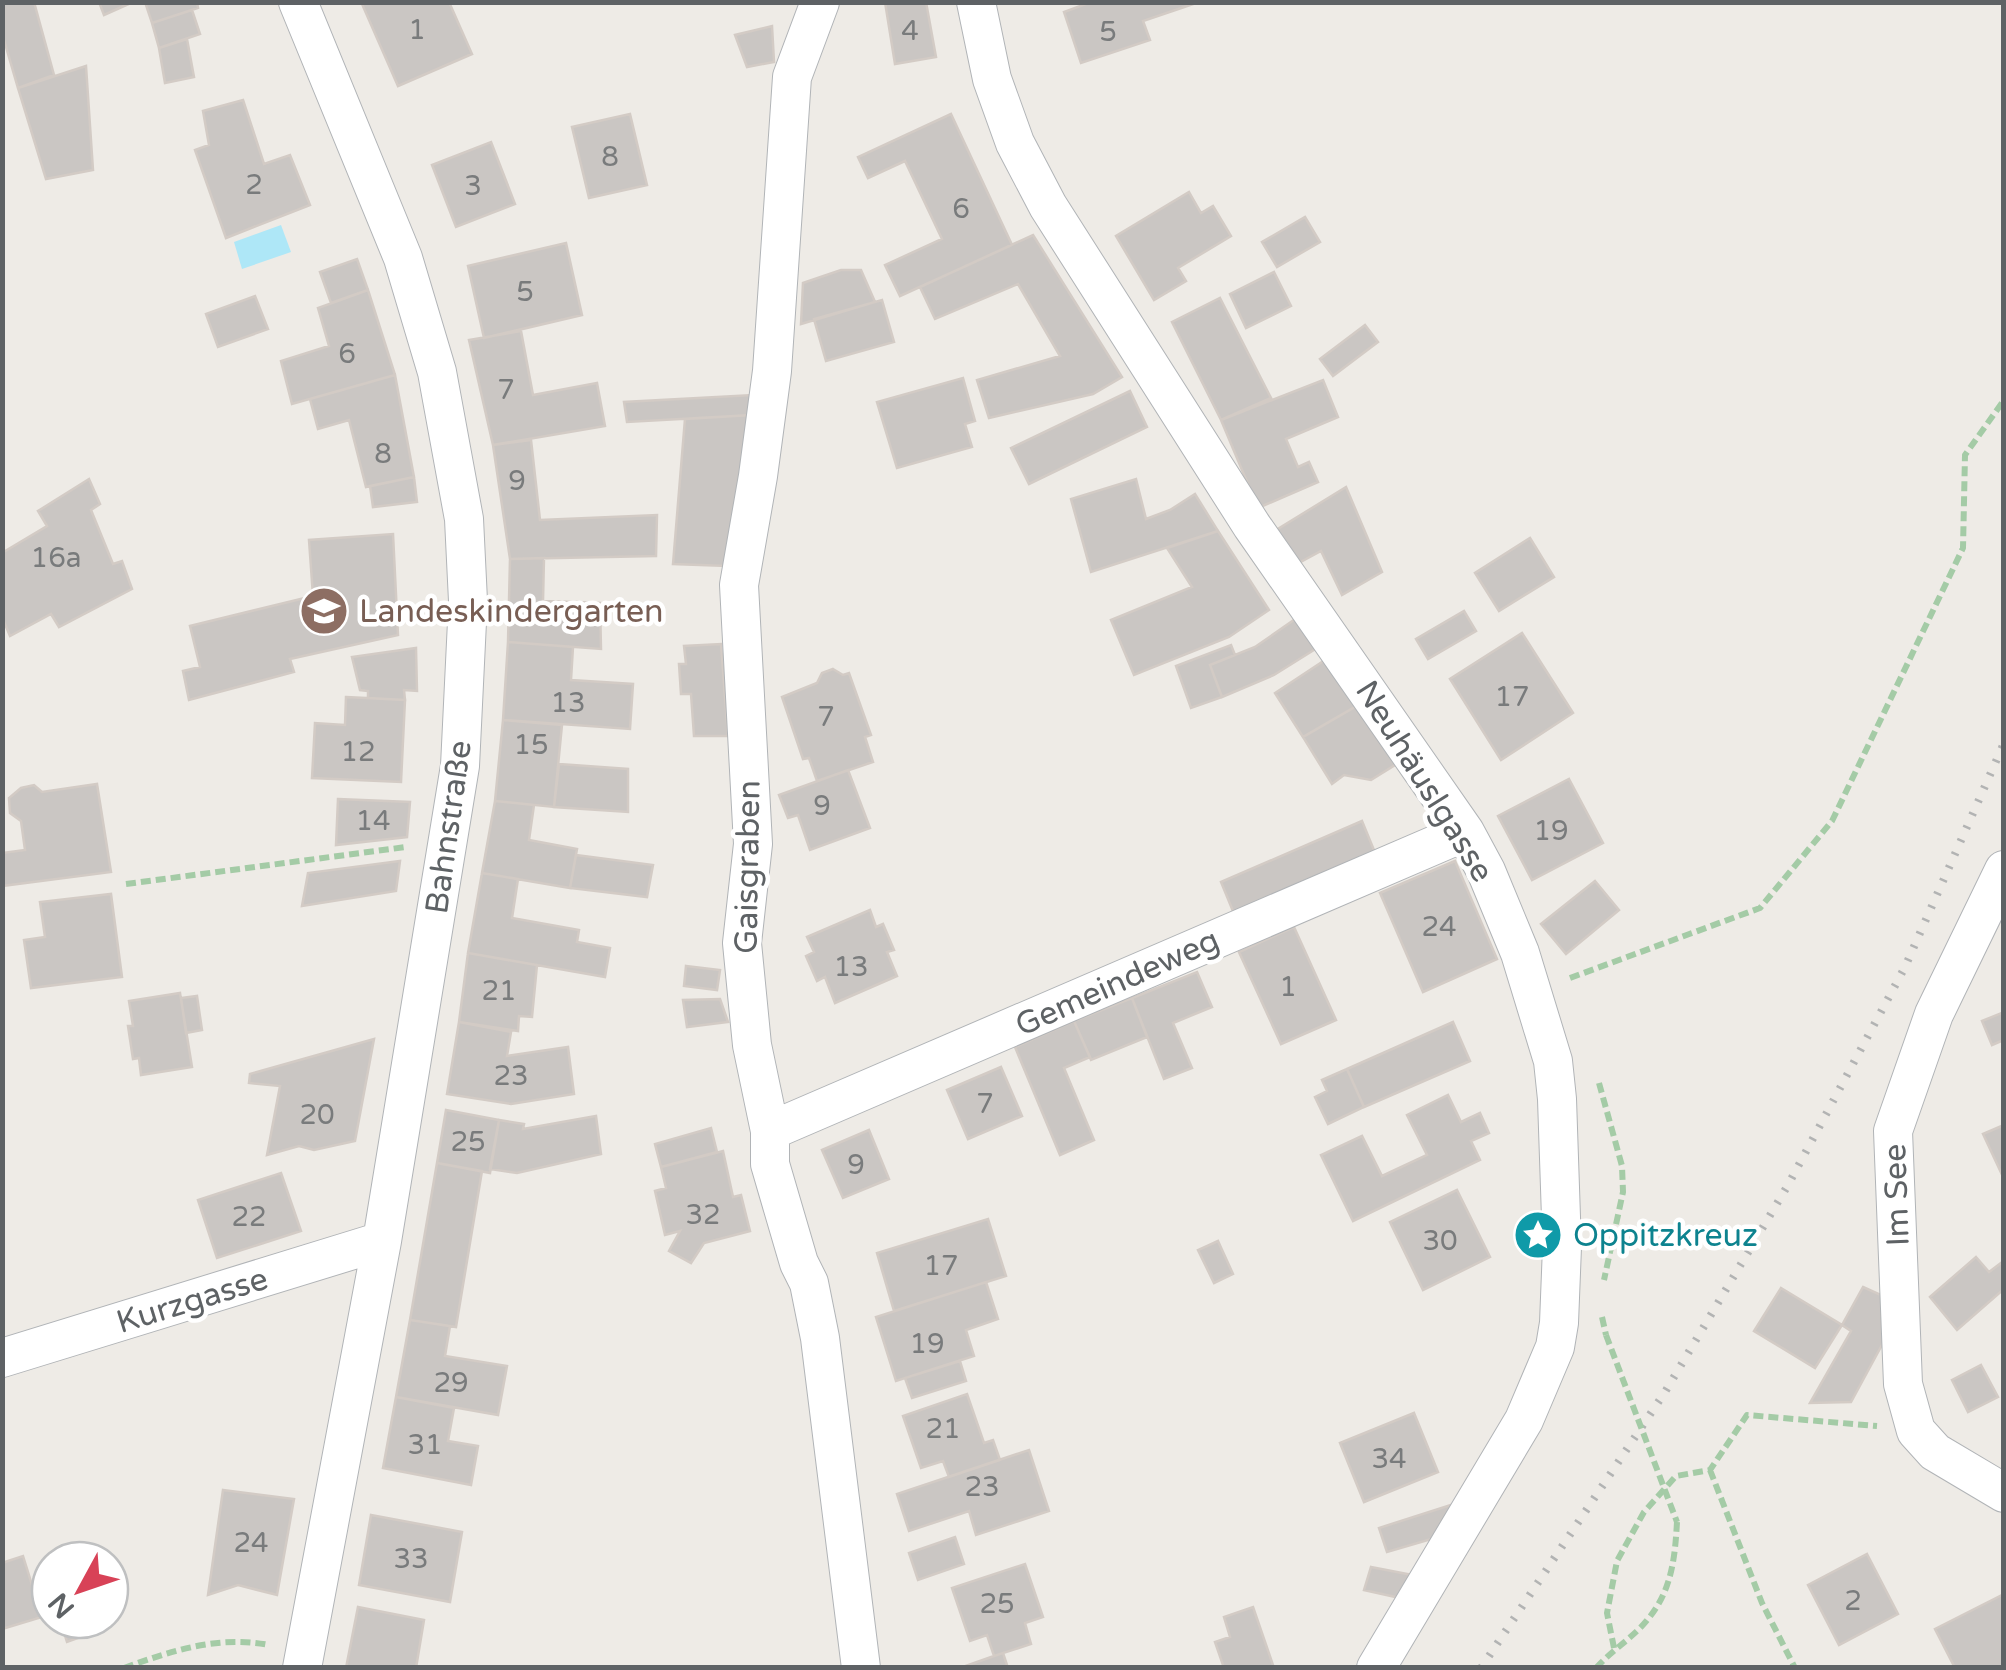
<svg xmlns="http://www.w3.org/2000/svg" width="2006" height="1670" font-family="'Varela Round',sans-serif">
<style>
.water{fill:#aee7f7}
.building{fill:#cac6c3;stroke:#d3cbc5;stroke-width:2.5}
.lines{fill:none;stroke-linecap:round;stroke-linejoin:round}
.minor-casing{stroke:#b1b4b7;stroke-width:40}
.path{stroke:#a4cba6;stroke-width:6;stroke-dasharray:10 5;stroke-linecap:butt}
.minor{stroke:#fff;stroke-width:38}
.rail{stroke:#b2b3b3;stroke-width:8;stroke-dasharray:2.5 12;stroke-linecap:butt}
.path-bridge{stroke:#a4cba6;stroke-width:6;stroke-dasharray:10 5;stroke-linecap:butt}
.labels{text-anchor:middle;stroke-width:9;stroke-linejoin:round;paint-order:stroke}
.number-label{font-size:28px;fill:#797b7c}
.education-label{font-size:32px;fill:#785e54;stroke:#fff;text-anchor:start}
.street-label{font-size:32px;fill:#5e6265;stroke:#fff}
.culture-label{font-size:32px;fill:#0d838f;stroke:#fff;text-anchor:start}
</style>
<rect width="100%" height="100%" fill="#eeebe6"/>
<!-- water -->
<path class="water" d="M281 225 291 252 242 269 234 242Z"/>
<!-- building -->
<path class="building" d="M2 2H34L54 75 18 88 2 33Z
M99 2H133L104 15Z
M145 2H197L198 8 152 23Z
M367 2H449L472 54 398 86 362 4Z
M885 2H926L936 57 895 64Z
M1091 2H1199L1143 21 1150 40 1081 63 1064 12Z
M192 10 200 34 159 48 152 23Z
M772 26 774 62 747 67 735 35Z
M187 39 194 77 165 83 159 48Z
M86 66 93 170 46 179 18 88Z
M243 100 264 164 290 155 310 205 226 238 195 150 209 145 203 111Z
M630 114 647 185 589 198 572 127Z
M951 114 1012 245 900 296 885 265 942 239 905 161 868 178 858 157Z
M491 142 515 204 456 227 432 165Z
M1189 192 1201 213 1213 206 1231 236 1178 268 1186 281 1154 300 1116 236Z
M1305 217 1320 242 1277 267 1262 242Z
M1033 235 1122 377 1093 394 989 418 977 380 1060 356 1018 284 935 319 920 287Z
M566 243 582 315 484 338 468 266Z
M357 259 368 290 331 303 320 272Z
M841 270H861L875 302 801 324 803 283Z
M1274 272 1291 306 1246 328 1230 294Z
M368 290 395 375 292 404 281 361 329 346 318 308Z
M255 296 268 329 218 347 206 314Z
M1220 298 1271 398 1221 420 1172 322Z
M882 300 894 342 826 361 814 319Z
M1365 325 1378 342 1333 376 1320 359Z
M521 331 533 395 597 383 605 426 493 445 469 340Z
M395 375 414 477 366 487 349 420 318 429 310 399Z
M963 378 975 421 965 424 972 447 897 468 877 402Z
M1323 380 1338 417 1286 439 1298 467 1309 462 1318 482 1258 508 1221 420Z
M1130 391 1147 427 1029 484 1011 448Z
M753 395 752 415 627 422 624 402Z
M752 415 727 566 673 564 685 419Z
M531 440 540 520 657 515 656 556 510 559 493 445Z
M414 477 417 502 373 507 370 486Z
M89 479 100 504 91 510 113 564 122 561 132 589 59 627 51 614 10 636 2 617V553L47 526 38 511Z
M1136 479 1146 519 1170 510 1195 494 1218 531 1091 572 1071 499Z
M1346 487 1382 572 1342 595 1321 551 1293 566 1273 532Z
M1218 531 1269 610 1229 637 1134 675 1111 620 1192 587 1167 548Z
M393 534 398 635 290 659 294 672 189 700 183 671 200 667 190 626 313 596 309 540Z
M1530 538 1554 577 1499 611 1475 573Z
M544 558 543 601 600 603 601 649 508 642 510 559Z
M1464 611 1476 631 1428 659 1416 639Z
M1301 615 1322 645 1274 675 1222 697 1210 665 1255 647Z
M1522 633 1573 713 1501 760 1450 679Z
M508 642 573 647 571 680 633 684 630 729 503 720Z
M721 644 728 736H694L691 694H681L679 664H686L684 646Z
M1231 645 1235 655 1210 665 1222 697 1191 708 1176 666Z
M416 648 417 691 404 690 405 700 368 698V691L360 690 352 657Z
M1331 656 1360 704 1303 737 1275 693Z
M833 669 843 675 849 673 871 735 865 737 873 762 817 781 809 758 803 759 782 697 817 683 822 673Z
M346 697 405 700 401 782 312 778 315 723 345 725Z
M1360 704 1395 765 1371 780 1344 775 1332 784 1303 737Z
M503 720 562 725 554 807 495 801Z
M559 764 628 769V812L554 807Z
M848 770 870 828 810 850 798 815 788 818 779 795Z
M1569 779 1603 843 1532 880 1498 816Z
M97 784 111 872 2 886V853L25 850 21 821 10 813 9 798 21 788 34 785 42 792Z
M338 799 410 802 407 837 336 845Z
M495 801 534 805 529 840 577 849 570 888 482 873Z
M1362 821 1376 855 1235 916 1221 882Z
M576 855 653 865 647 897 570 888Z
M400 861 396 891 302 906 308 873Z
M1455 861 1497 959 1423 992 1380 893Z
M482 873 518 879 512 918 579 930 577 942 610 948 605 977 468 953Z
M1595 881 1619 910 1566 954 1541 924Z
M111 894 122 977 31 988 24 940 45 937 40 902Z
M870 910 876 927 883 924 894 950 887 952 897 976 835 1003 825 977 817 981 806 956 814 952 807 937Z
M1294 927 1336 1020 1281 1044 1239 952Z
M468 953 537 965 532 1017 519 1016 518 1031 459 1022Z
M686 966 720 970 717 990 684 986Z
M1197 972 1212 1007 1173 1023 1192 1068 1164 1079 1132 998Z
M180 993 192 1067 141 1075 139 1058 133 1059 128 1026H133L129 1001Z
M197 996 202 1030 186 1033 181 998Z
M1132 998 1147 1037 1091 1060 1074 1021Z
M720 999 728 1022 687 1027 683 1000Z
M2004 1012V1040L1992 1045 1982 1021Z
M1074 1021 1090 1057 1064 1068 1094 1140 1060 1155 1015 1047Z
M459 1022 511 1032 507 1056 568 1047 574 1094 511 1104 447 1094Z
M1453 1022 1470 1061 1364 1107 1347 1069Z
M374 1039 355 1141 314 1150 299 1146 267 1155 280 1086 249 1083 250 1074Z
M1001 1067 1022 1116 968 1139 947 1090Z
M1347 1069 1364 1107 1328 1124 1315 1097 1327 1091 1322 1080Z
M1448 1095 1461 1122 1480 1113 1489 1133 1471 1141 1480 1160 1353 1221 1321 1155 1362 1136 1382 1176 1427 1155 1407 1115Z
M446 1110 499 1120 490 1173 437 1163Z
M596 1116 601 1154 517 1173 490 1169 499 1120 524 1124 523 1129Z
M2004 1125V1179L1983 1134Z
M711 1128 717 1152 661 1167 655 1144Z
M869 1130 889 1179 843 1198 822 1150Z
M723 1151 733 1197 741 1195 750 1231 704 1243 691 1263 669 1251 680 1231 665 1235 655 1191 666 1188 661 1167Z
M437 1163 482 1171 456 1327 410 1320Z
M281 1173 301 1231 217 1258 198 1200Z
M1457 1190 1490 1257 1423 1290 1390 1222Z
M988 1219 1006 1276 894 1311 877 1253Z
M1218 1241 1233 1274 1214 1283 1198 1250Z
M1976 1257 1989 1272 2001 1263 2004 1266V1289L1957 1330 1930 1297Z
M986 1282 998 1319 966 1330 974 1356 896 1381 876 1317Z
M1863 1287 1881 1295 1883 1343 1851 1402 1810 1403 1851 1331 1842 1325Z
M1781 1288 1842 1325 1815 1368 1754 1331Z
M410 1320 450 1326 445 1356 507 1366 498 1415 396 1397Z
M960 1361 966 1381 912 1398 905 1378Z
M1981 1365 1998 1397 1968 1412 1952 1380Z
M967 1394 984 1443 993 1440 1000 1460 949 1477 943 1461 921 1468 903 1416Z
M396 1397 454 1408 448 1441 478 1446 471 1485 383 1468Z
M1414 1413 1438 1472 1364 1502 1340 1443Z
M1029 1450 1049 1511 976 1535 969 1511 909 1531 897 1494Z
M223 1490 294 1499 277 1595 238 1585 208 1595Z
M1457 1503 1435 1538 1387 1552 1379 1528Z
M371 1515 462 1532 450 1602 359 1585Z
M955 1537 964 1564 918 1580 909 1553Z
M1867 1554 1898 1614 1839 1645 1808 1585Z
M23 1556 42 1617 2 1629V1563Z
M1025 1564 1043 1617 1025 1623 1031 1644 994 1656 987 1635 970 1641 952 1588Z
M1371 1567 1412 1575 1400 1598 1364 1590Z
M2004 1594V1668H1955L1935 1629Z
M358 1607 424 1620 416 1668H346Z
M1253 1607 1274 1668H1224L1215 1642 1230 1637 1224 1617Z
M60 1620H84L89 1634 67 1642Z
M1003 1653 1008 1668H960L994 1656Z"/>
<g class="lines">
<!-- minor casing -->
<g class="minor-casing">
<path id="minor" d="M298 2 403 258 437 372 464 519 468 601 460 766 382 1241 302 1668
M820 2 792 77 772 371 758 476 739 585 753 844 742 943 752 1045 770 1131V1164L799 1263 809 1283 820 1338 861 1668
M976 2 992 79 1015 143 1048 206 1252 526 1465 832 1486 871 1520 953 1553 1061 1557 1099 1562 1247 1559 1323 1555 1347 1524 1420 1376 1668
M2004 870 1934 1014 1893 1131 1903 1384 1916 1431 1935 1452 2004 1493
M770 1131 1465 832
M2 1358 382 1241"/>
</g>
<!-- path -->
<path class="path" d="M126 884 406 847
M1570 978 1760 908 1832 821 1963 548 1965 455 2004 400
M1599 1083 1622 1166 1623 1192 1604 1280
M1602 1317 1606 1335
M1710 1470 1762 1603 1795 1668
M1614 1648 1607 1613 1617 1561 1644 1512 1676 1476 1710 1470 1747 1415 1877 1426
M124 1668C171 1651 219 1635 269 1645
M1596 1668C1612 1650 1634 1637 1648 1619 1672 1590 1675 1557 1677 1522"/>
<!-- minor -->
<use href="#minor" class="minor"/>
<!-- rail -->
<path class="rail" d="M1481 1668 1665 1392 1788 1185 1905 967 2004 743"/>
<!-- path-bridge -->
<path class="path-bridge" d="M1606 1335 1677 1522"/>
</g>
<!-- icons -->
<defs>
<g id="school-disc" transform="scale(2.5)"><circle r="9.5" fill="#8d6e63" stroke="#fff"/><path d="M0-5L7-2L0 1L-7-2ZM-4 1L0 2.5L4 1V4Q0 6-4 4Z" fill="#fff"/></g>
<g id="sight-disc" transform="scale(2.5)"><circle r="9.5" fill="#0f9aa8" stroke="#fff"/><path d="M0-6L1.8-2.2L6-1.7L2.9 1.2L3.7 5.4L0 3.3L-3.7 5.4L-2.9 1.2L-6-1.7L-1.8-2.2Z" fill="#fff"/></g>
</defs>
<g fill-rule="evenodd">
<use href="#school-disc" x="324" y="611"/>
<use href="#sight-disc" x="1538" y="1235"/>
</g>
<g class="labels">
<!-- number labels -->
<g class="number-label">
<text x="417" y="39">1</text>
<text x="910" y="40">4</text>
<text x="1108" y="41">5</text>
<text x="610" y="166">8</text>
<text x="254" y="194">2</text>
<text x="473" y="195">3</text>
<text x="961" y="218">6</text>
<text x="525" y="301">5</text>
<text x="347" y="363">6</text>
<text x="506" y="399">7</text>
<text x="383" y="463">8</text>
<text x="517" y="490">9</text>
<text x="56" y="567">16a</text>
<text x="1512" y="706">17</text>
<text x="568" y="712">13</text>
<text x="826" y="726">7</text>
<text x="531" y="754">15</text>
<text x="358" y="761">12</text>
<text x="822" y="815">9</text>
<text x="373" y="830">14</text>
<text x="1551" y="840">19</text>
<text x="1439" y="936">24</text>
<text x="851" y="976">13</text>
<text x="1288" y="996">1</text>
<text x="499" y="1000">21</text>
<text x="511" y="1085">23</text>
<text x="985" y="1113">7</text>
<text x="317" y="1124">20</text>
<text x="468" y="1151">25</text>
<text x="856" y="1174">9</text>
<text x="703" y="1224">32</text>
<text x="249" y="1226">22</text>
<text x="1440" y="1250">30</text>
<text x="941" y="1275">17</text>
<text x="927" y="1353">19</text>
<text x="451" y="1392">29</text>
<text x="943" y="1438">21</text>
<text x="425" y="1454">31</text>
<text x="1389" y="1468">34</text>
<text x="982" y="1496">23</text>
<text x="251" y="1552">24</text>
<text x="411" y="1568">33</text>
<text x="1853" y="1610">2</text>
<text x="997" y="1613">25</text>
</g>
<!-- education labels -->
<g class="education-label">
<text x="359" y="622">Landeskindergarten</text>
</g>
<!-- street labels -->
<g class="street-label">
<text transform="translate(1425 781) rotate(58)" y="11">Neuhäuslgasse</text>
<text transform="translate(448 827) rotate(-82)" y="11">Bahnstraße</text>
<text transform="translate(747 867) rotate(-89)" y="11">Gaisgraben</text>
<text transform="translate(1117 982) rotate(-24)" y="11">Gemeindeweg</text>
<text transform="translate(1896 1195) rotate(-92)" y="11">Im See</text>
<text transform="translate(192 1300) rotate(-17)" y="11">Kurzgasse</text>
</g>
<!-- culture labels -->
<g class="culture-label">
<text x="1573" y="1246">Oppitzkreuz</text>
</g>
</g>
<!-- border -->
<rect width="2006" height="1670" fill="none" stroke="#5e6265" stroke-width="10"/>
<!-- north arrow -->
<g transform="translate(80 1590) rotate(230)"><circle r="48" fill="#ffffff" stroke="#bfc0c1" stroke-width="2.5"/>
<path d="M0-8L18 38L0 25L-18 38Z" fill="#d84257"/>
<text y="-15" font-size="28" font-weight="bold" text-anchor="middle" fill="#5e6265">N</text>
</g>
</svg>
